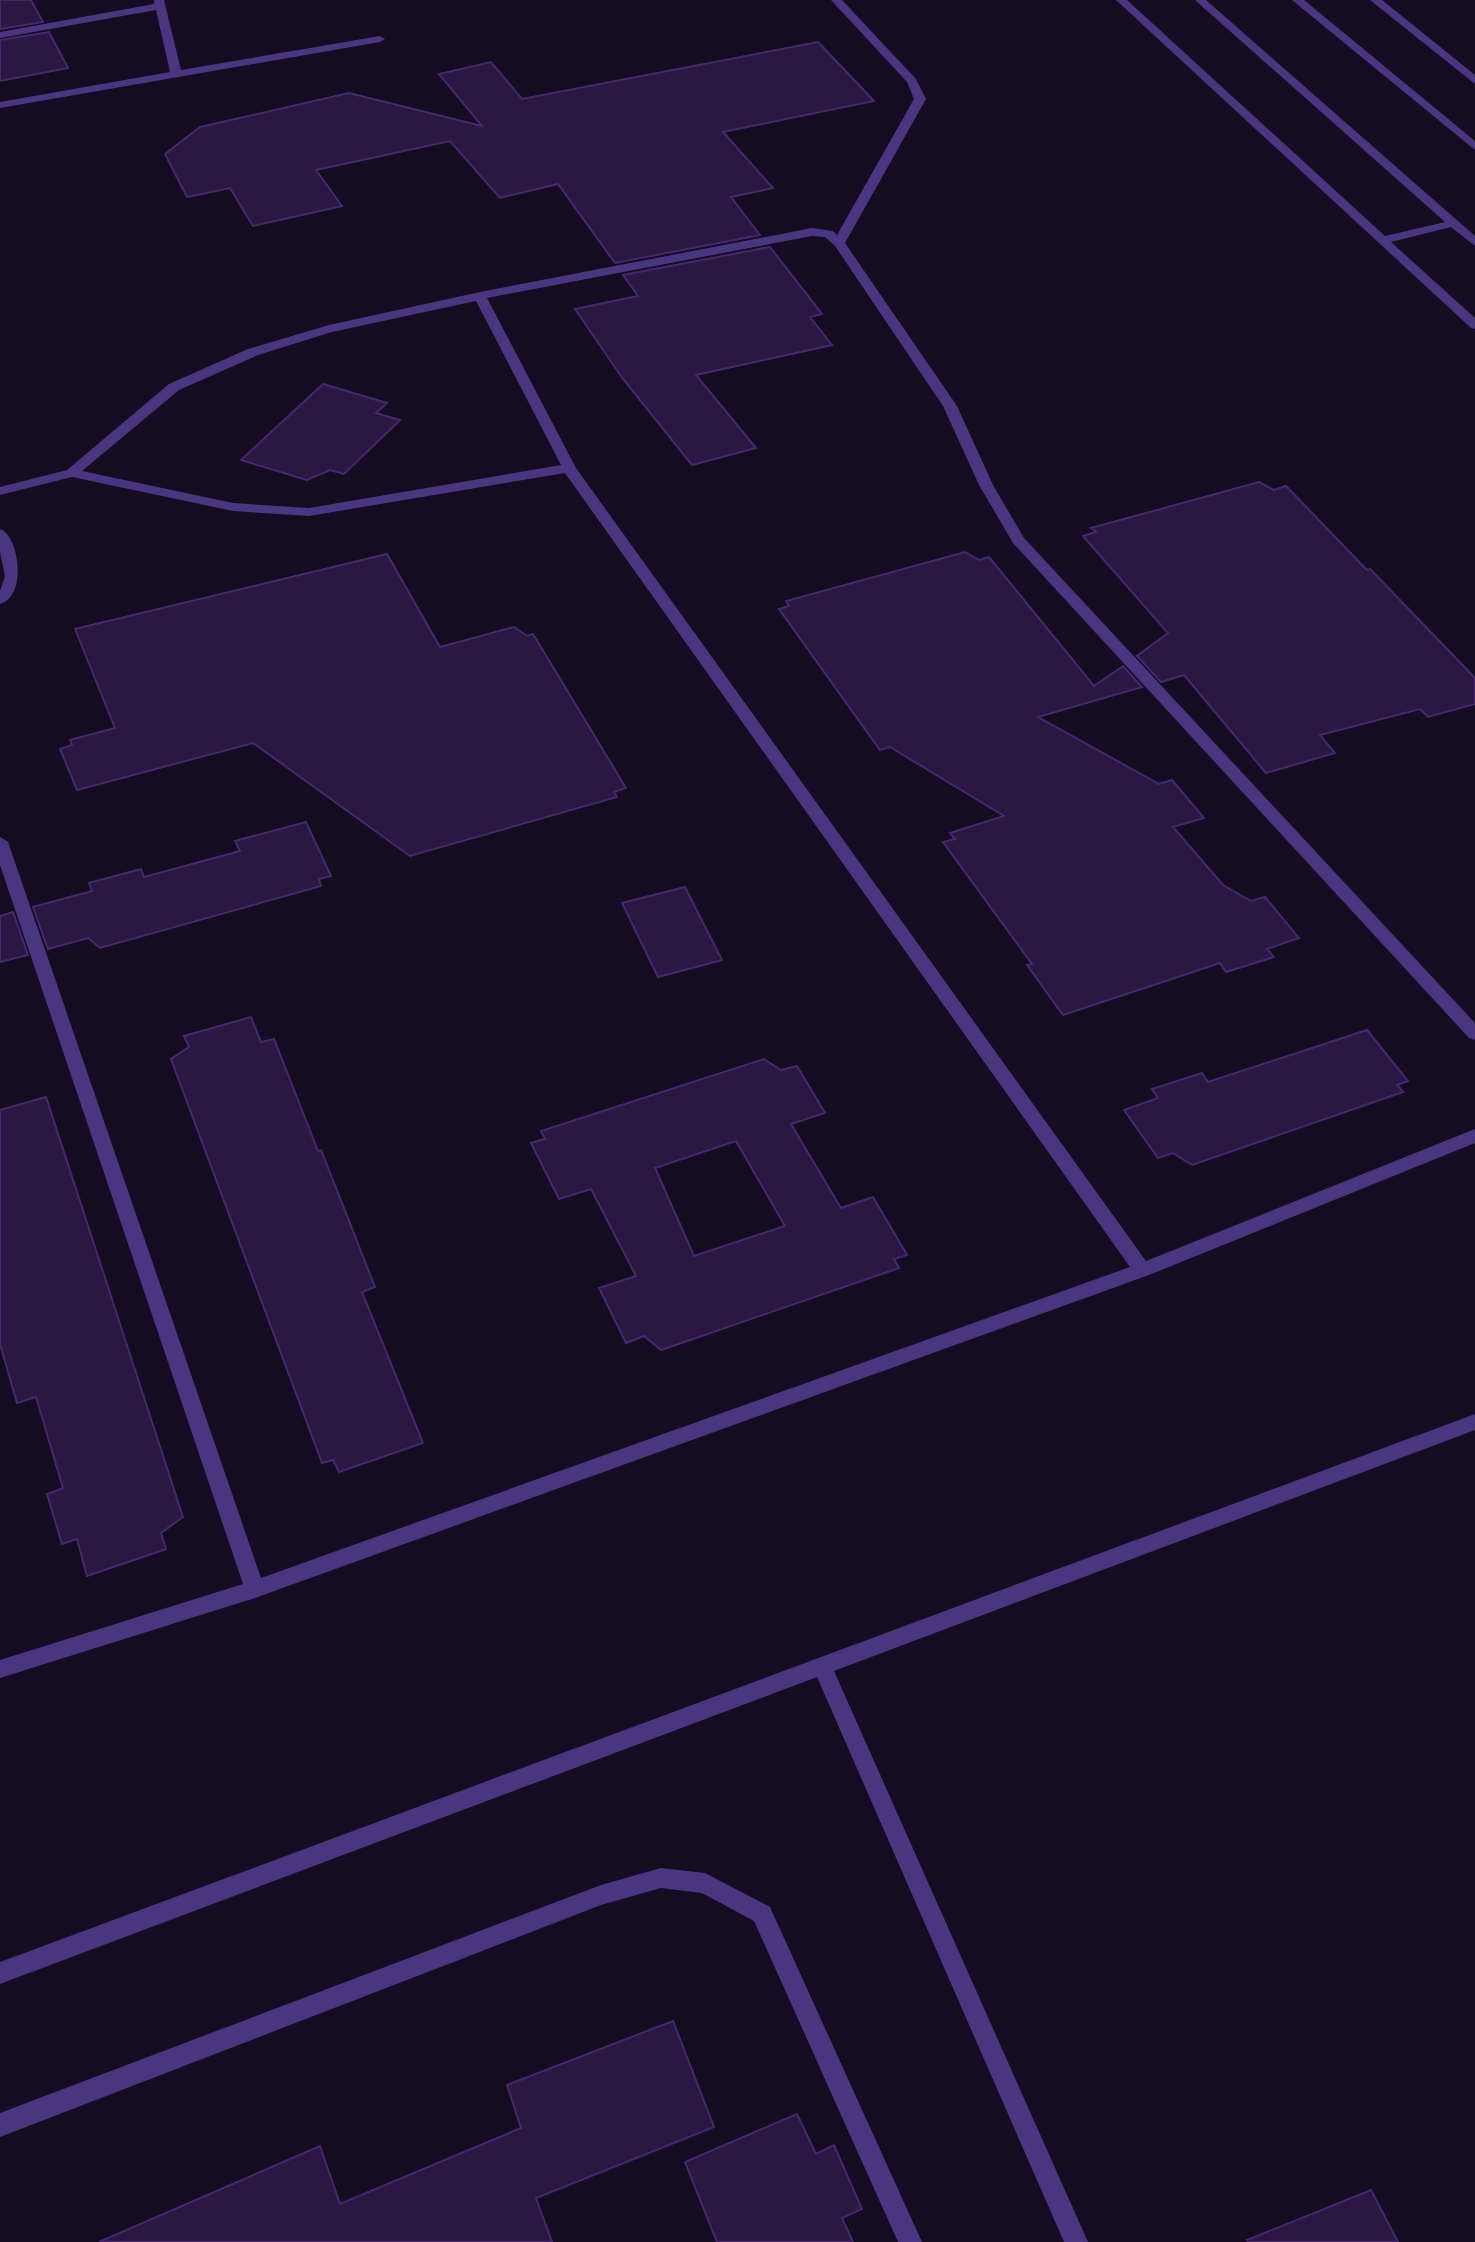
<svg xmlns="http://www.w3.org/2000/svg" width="1475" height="2242" font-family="Montserrat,sans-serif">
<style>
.building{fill:#2a1742;stroke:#47286f;stroke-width:2;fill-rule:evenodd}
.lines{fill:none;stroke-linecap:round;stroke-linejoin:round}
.minor{fill:#4a3581;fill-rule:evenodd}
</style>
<rect width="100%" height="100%" fill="#140c20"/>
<!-- building -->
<path class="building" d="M0 0H31L43 22 0 29Z
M49 32 68 68 0 81V40Z
M818 42 874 101 723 132 773 188 731 197 760 235 615 263 558 184 500 198 450 141 316 170 342 206 253 226 230 188 187 197 165 154 200 127 349 93 482 126 439 74 491 62 522 99Z
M770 247 822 314 810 317 832 345 696 375 756 448 692 465 623 379 575 309 638 296 623 275Z
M323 384 387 403 376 413 400 420 344 474 330 470 307 480 241 460Z
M1259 482 1274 490 1286 486 1367 570 1370 569 1475 678V704L1428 717 1420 709 1320 735 1335 753 1266 773 1184 675 1161 682 1137 656 1168 633 1083 536 1096 532 1091 528Z
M965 552 979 560 989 557 1094 686 1123 666 1142 687 1038 717 1159 784 1172 780 1204 818 1173 827 1223 885 1251 901 1265 897 1299 938 1267 949 1274 957 1226 972 1220 963 1063 1015 1027 965 1032 964 943 842 955 839 950 833 1004 816 890 747 880 750 779 609 789 606 786 601Z
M387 554 440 647 514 627 527 636 533 634 626 788 614 792 617 797 410 856 253 743 77 790 60 749 72 745 70 740 115 728 75 629Z
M306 822 331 876 319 879 321 886 100 948 88 938 48 949 33 907 92 891 89 883 141 869 144 877 240 851 235 841Z
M685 887 722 960 658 977 622 903Z
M13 912 28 955 0 962V916Z
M251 1017 261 1042 274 1039 318 1151 321 1150 375 1287 362 1292 423 1443 339 1472 333 1460 322 1463 171 1059 189 1047 184 1036Z
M1367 1030 1408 1081 1397 1085 1403 1092 1192 1165 1173 1153 1158 1158 1124 1110 1158 1098 1152 1089 1202 1073 1208 1082Z
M764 1059 781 1070 797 1066 825 1113 791 1124 841 1208 873 1197 907 1255 894 1259 899 1268 661 1350 644 1336 626 1343 599 1288 636 1276 591 1189 559 1199 531 1143 545 1139 541 1131ZM736 1141 785 1226 694 1256 655 1168Z
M46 1097 183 1517 161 1533 166 1549 87 1576 77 1539 62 1544 47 1494 63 1488 36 1397 17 1403 0 1344V1110Z
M673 2021 714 2127 536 2198 552 2242H99L320 2146 340 2204 521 2128 507 2085Z
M797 2114 816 2154 834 2145 862 2209 842 2218 853 2242H717L685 2162Z
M1371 2190 1398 2242H1248L1247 2240Z"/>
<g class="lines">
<!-- minor -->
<path class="minor" d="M154 0H164L181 70 380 36 385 39 380 42 0 108V102L170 72 156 10 0 38V32L154 4Z
M831 0H842L916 79 926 99 845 243 957 406 993 485 1024 538 1475 1023V1040L1469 1038 1013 543 979 485 943 406 835 246 825 237 812 236 487 298 576 468 1146 1261 1475 1129V1143L1149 1275 255 1598 0 1678V1660L243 1584 0 865V837L8 842 261 1578 1130 1267 565 473 309 516 233 511 72 477 0 495V487L67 470 169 384 248 349 329 325 480 292 812 228 833 231 837 235 914 99 907 82ZM476 301 561 465 309 508 233 503 82 471 179 390 258 355 332 332Z
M1116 0H1127L1385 236 1445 222 1195 0H1206L1475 236V246L1451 227 1391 242 1475 318V329L1471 328Z
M1292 0H1304L1475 141V150Z
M1370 0H1382L1475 75V84Z
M0 529C19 535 28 596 0 604V591L5 576 0 552Z
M1475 1414V1430L834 1671 1088 2242H1064L817 1677 0 1984V1962Z
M661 1868 705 1873 770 1907 922 2242H898L754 1921 702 1893 661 1888 601 1905 0 2137V2113L601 1885Z"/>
</g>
</svg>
